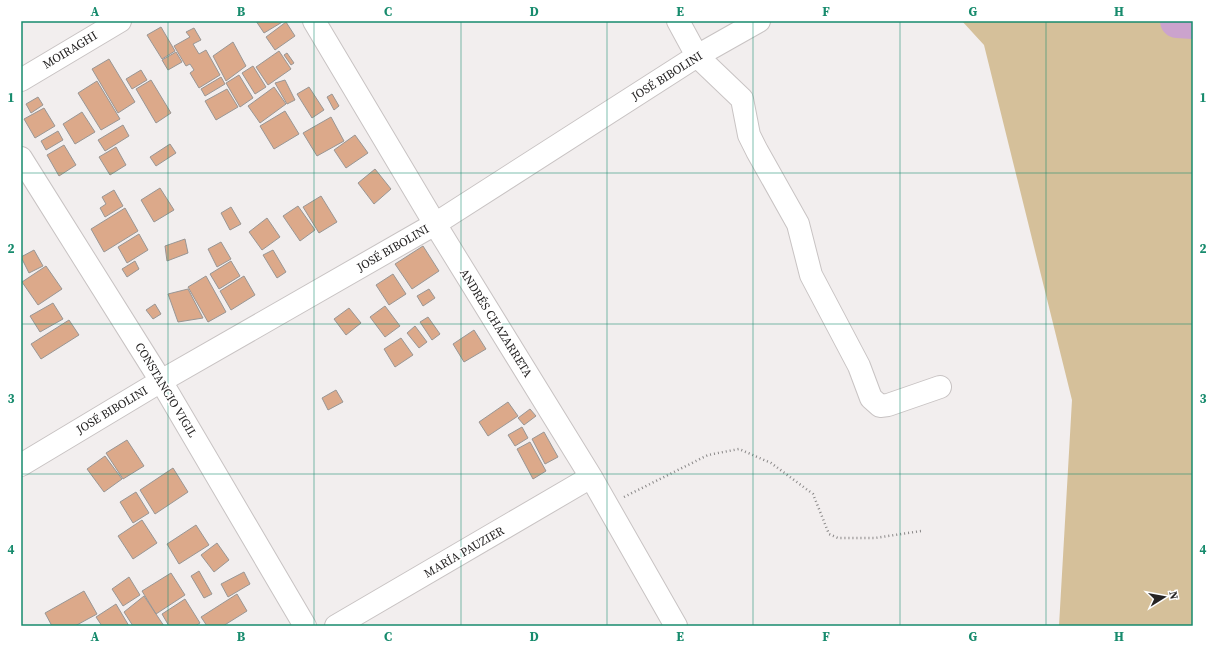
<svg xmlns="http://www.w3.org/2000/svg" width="1214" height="647" font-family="'Source Serif 4',serif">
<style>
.green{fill:#d5c09a}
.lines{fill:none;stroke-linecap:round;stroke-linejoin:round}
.river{stroke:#cba3cd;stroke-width:34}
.building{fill:#dca98a;stroke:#999694}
.minor-casing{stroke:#c8c3c3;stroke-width:24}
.path{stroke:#898787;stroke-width:2.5;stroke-dasharray:1 3;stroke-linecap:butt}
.minor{stroke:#fff;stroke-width:22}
.grid{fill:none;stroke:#178b6d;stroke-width:1;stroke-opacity:0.55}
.labels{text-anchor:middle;stroke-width:3;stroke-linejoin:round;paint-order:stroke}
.street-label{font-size:12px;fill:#262424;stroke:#fff}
.neatline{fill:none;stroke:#178b6d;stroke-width:1.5}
.grid-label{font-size:13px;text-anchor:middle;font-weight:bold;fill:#178b6d}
</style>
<rect width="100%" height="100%" fill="#f2eeee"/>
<!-- green -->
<path class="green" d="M962 21H1193V626H1059L1072 400 984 45Z"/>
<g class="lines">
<!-- river -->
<path class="river" d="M1177 21 1193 22"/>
</g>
<!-- building -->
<path class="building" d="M256 21H284L264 33Z
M286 22 295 36 275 50 266 37Z
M161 27 175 51 162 59 147 35Z
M194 28 201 40 193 44 199 54 206 50 220 75 199 88 190 73 194 70 190 64 186 66 174 46 190 37 186 32Z
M233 42 246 66 226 81 213 56Z
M279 51 291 69 268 85 256 67Z
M176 52 182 62 168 70 162 60Z
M287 53 294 63 291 65 284 55Z
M109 59 135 102 118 113 92 69Z
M253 66 266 87 255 94 242 73Z
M141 70 147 80 132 89 126 79Z
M239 75 253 98 240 107 226 83Z
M221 77 225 84 205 96 201 89Z
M151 80 171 113 156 123 136 89Z
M285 80 295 100 287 104 275 83Z
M97 81 120 119 101 130 78 93Z
M274 87 286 104 260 123 248 106Z
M309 87 324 110 312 118 297 94Z
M227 89 238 107 216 120 205 101Z
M332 94 339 106 334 110 327 97Z
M38 97 43 105 31 113 26 104Z
M44 108 55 126 35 138 24 119Z
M285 111 299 134 274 149 260 126Z
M82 112 95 132 75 144 63 124Z
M331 117 344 141 317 156 303 133Z
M123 125 129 136 105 151 98 140Z
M58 131 63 140 46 150 41 141Z
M355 135 368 153 346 168 334 150Z
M170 144 176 153 156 166 150 157Z
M64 145 76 165 59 176 47 155Z
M116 147 126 165 110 175 99 157Z
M375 169 391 189 374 204 358 183Z
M160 188 174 210 154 222 141 200Z
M114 190 123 206 105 217 100 208 106 204 102 197Z
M321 196 337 222 319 233 303 207Z
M298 206 315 230 300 241 283 216Z
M231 207 241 224 230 230 221 213Z
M125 208 138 231 104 252 91 229Z
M267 218 280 237 262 250 249 232Z
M139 234 148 250 127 263 118 247Z
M185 239 188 253 167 261 165 246Z
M221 242 231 259 217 267 208 249Z
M423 246 439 271 412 289 395 264Z
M34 250 43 266 29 273 21 257Z
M273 250 286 272 277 278 263 255Z
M135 261 139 269 127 277 122 269Z
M231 261 240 276 219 289 210 274Z
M46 266 62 289 38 305 22 282Z
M393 274 406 294 389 305 376 285Z
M206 276 226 312 208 322 188 287Z
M244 276 255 295 231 310 220 291Z
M188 289 203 318 178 322 168 294Z
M429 289 435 298 423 306 417 296Z
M53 303 63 319 40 332 30 316Z
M155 304 161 314 153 319 146 310Z
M385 306 400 326 385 337 370 317Z
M349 308 361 323 346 335 334 319Z
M428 317 440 334 432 340 420 322Z
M69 320 79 335 41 359 31 344Z
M415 326 427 342 419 348 407 333Z
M474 330 486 349 464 362 453 344Z
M401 338 413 355 395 367 384 349Z
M336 390 343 402 328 410 322 398Z
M508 402 518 416 488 436 479 422Z
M530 409 536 416 524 425 518 418Z
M522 427 528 438 515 446 508 435Z
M544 432 558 457 545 464 532 439Z
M127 440 144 466 123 479 106 453Z
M530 442 546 471 533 479 517 449Z
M105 456 122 479 104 492 87 469Z
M173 468 188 492 155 514 140 490Z
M136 492 149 513 133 523 120 502Z
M142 520 157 543 133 559 118 536Z
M196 525 209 545 179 564 167 544Z
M217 543 229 560 214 572 201 555Z
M199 571 212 594 204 598 191 576Z
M244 572 250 584 228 597 221 584Z
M171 573 185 595 156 614 142 591Z
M129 577 140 595 123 606 112 589Z
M84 591 97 614 75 626H52L45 613Z
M237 594 247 611 223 626H207L201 617Z
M144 596 164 626H133L124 612Z
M185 599 200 623 195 626H169L162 614Z
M116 604 129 626H102L96 617Z"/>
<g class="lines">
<!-- minor casing -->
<g class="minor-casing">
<path id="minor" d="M314 21 435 224 591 477 676 626
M678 21 697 56 742 99 749 135 757 151 798 224 811 275 859 366 871 398 880 406 888 405 940 387
M21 80 120 21
M21 158 161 381 305 626
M21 465 161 381 435 224 697 56 759 21
M336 626 591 477"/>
</g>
<!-- path -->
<path class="path" d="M624 497 708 455 739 449 771 463 813 494 829 534 838 538H875L921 531"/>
<!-- minor -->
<use href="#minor" class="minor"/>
</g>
<!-- grid -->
<path class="grid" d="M168 21V626M314 21V626M461 21V626M607 21V626M753 21V626M900 21V626M1046 21V626M21 173H1193M21 324H1193M21 474H1193"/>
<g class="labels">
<!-- street labels -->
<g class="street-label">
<text transform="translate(70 50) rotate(-31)" y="4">MOIRAGHI</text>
<text transform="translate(667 76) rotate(-32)" y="4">JOSÉ BIBOLINI</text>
<text transform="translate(393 248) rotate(-30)" y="4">JOSÉ BIBOLINI</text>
<text transform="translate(496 323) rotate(58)" y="4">ANDRÉS CHAZARRETA</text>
<text transform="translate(166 390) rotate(59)" y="4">CONSTANCIO VIGIL</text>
<text transform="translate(112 410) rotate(-31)" y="4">JOSÉ BIBOLINI</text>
<text transform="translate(464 552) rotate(-30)" y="4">MARÍA PAUZIER</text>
</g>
</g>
<!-- border -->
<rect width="1214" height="647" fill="none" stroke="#ffffff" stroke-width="44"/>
<!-- north arrow -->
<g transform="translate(1164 597) rotate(79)" stroke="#ffffff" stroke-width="3" paint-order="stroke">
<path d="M0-3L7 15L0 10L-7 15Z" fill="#262424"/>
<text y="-6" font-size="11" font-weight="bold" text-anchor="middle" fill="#262424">N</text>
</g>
<rect x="22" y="22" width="1170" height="603" class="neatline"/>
<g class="grid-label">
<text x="95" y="16">A</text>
<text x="241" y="16">B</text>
<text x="388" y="16">C</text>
<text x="534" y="16">D</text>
<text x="680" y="16">E</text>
<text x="826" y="16">F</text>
<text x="973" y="16">G</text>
<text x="1119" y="16">H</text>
<text x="11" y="102">1</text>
<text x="1203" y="102">1</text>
<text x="11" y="253">2</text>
<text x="1203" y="253">2</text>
<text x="11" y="403">3</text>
<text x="1203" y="403">3</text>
<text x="11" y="554">4</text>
<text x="1203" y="554">4</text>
<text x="95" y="641">A</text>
<text x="241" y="641">B</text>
<text x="388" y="641">C</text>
<text x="534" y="641">D</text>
<text x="680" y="641">E</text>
<text x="826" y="641">F</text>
<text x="973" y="641">G</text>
<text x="1119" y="641">H</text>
</g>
</svg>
